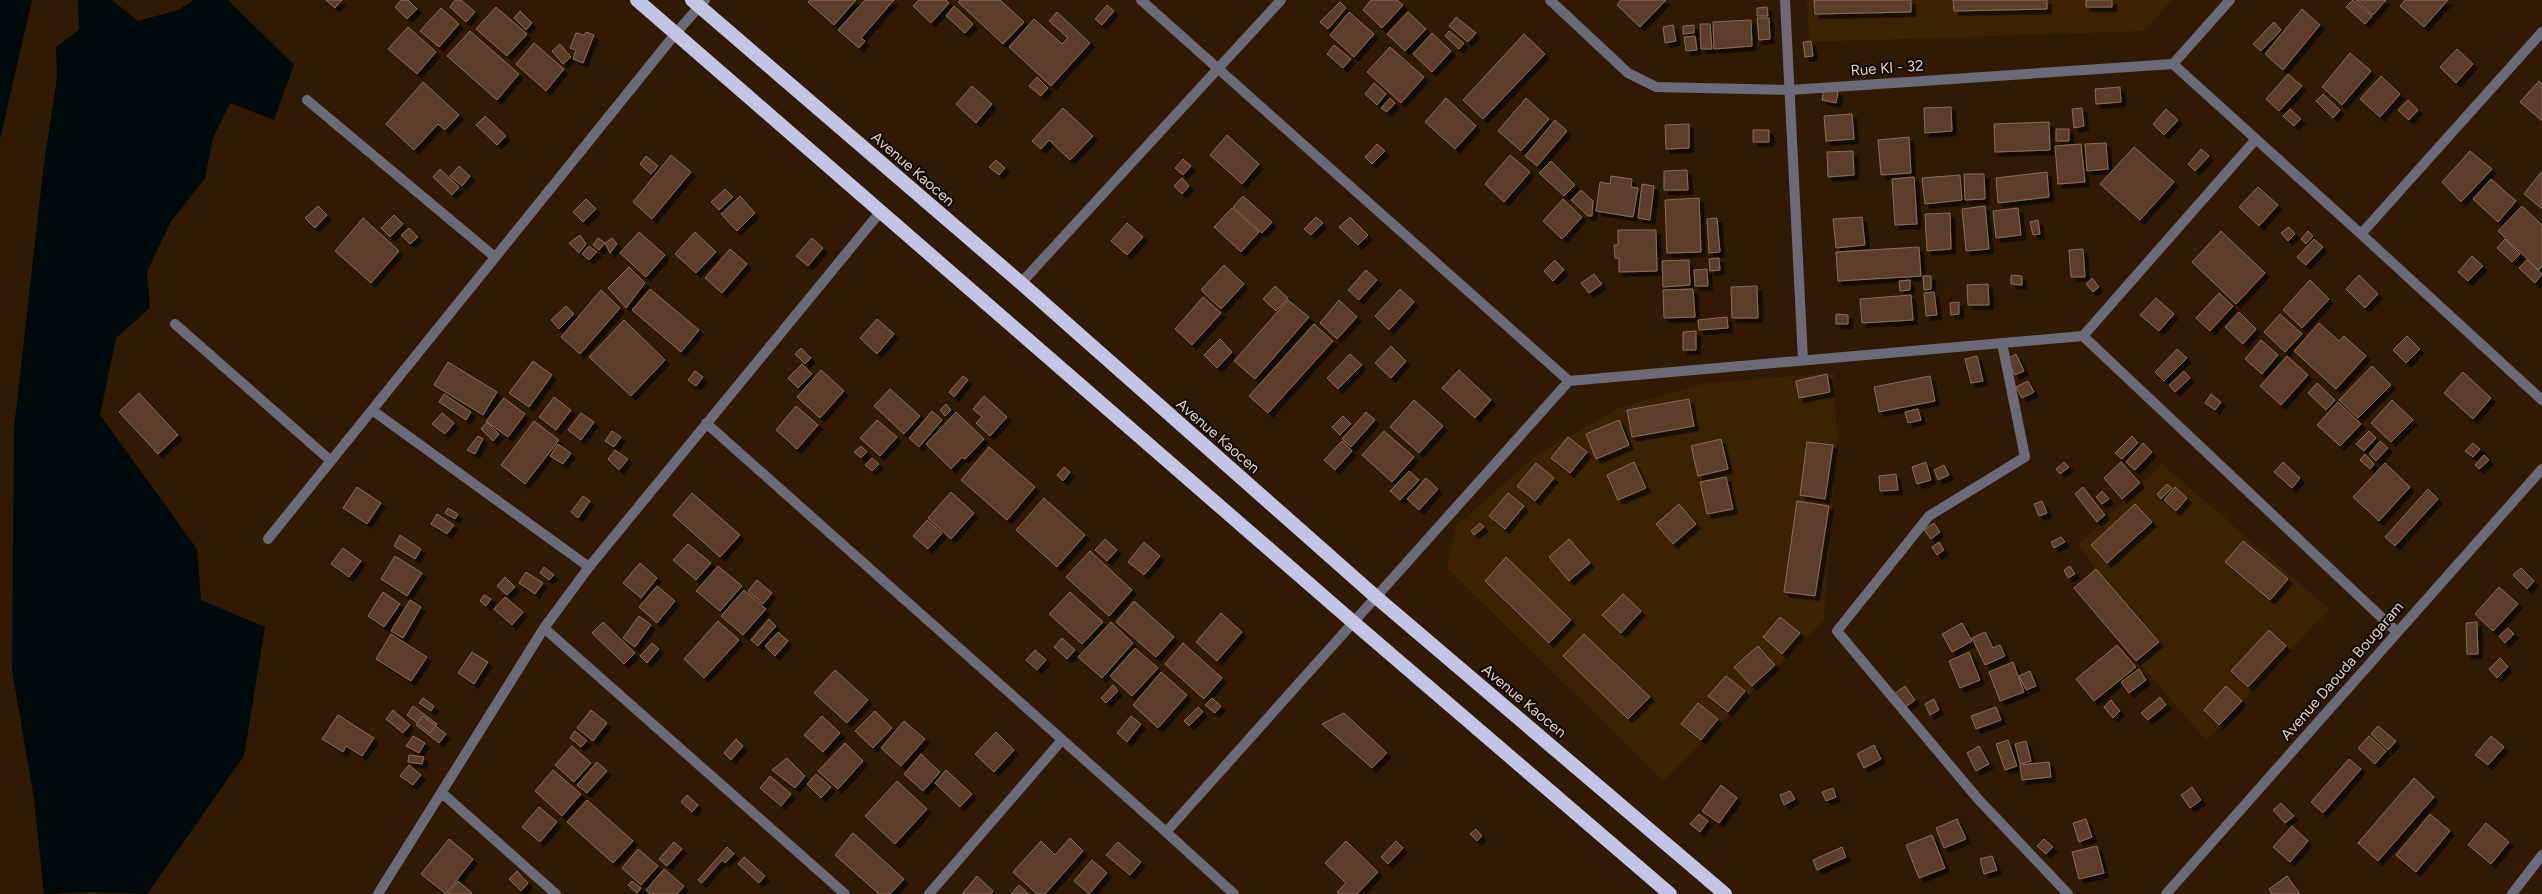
<svg xmlns="http://www.w3.org/2000/svg" width="2542" height="894" font-family="Figtree,sans-serif">
<style>
.built{fill:#3c2202}
.water{fill:#000a0b}
.building{fill:#5b3e2c;stroke:#8c6c59;filter:url(#shadow)}
.lines{fill:none;stroke-linecap:round;stroke-linejoin:round}
.minor{stroke:#6a6a79;stroke-width:10}
.tertiary{stroke:#6a6a79;stroke-width:10}
.trunk{stroke:#c4c5e6;stroke-width:14}
.labels{text-anchor:middle;stroke-width:4;stroke-linejoin:round;paint-order:stroke}
.street-label{font-size:15px;fill:#e2d3c6;stroke:#110802}
</style>
<defs>
<filter id="shadow"><feDropShadow dx="4.5" dy="4.5" stdDeviation="0" flood-color="#0009"/></filter>
</defs>
<rect width="100%" height="100%" fill="#301a03"/>
<!-- built -->
<path class="built" d="M1807 0H2172L2145 31 1810 42Z
M1834 373 1837 440 1824 620 1663 781 1447 568 1456 526 1538 454 1621 407 1706 383Z
M2162 464 2329 609 2206 740 2074 588 2096 569 2078 545Z"/>
<!-- water -->
<path class="water" d="M0 0H32L0 139Z
M78 0H112L138 21 178 10 194 0H228L294 65 274 120 230 103 213 138 205 178 170 223 147 272 150 308 116 338 100 415 197 549 201 600 265 627 244 756 147 894 91 892 44 894 34 799 12 670 14 428 44 163 57 78 56 47 79 30Z"/>
<!-- building -->
<path class="building" d="M326 0H342L335 8Z
M401 0H408L417 9 407 19 395 7Z
M455 0H461L475 12 466 22 450 7Z
M810 0H856L834 25 808 2Z
M865 0H894L861 38 865 41 859 48 838 30Z
M919 0H946L949 3 931 23 913 6Z
M960 0H1000L1024 22 1003 44 958 2Z
M1371 0H1397L1403 5 1382 28 1363 10Z
M1621 0H1666L1640 27 1617 5Z
M1814 0H1911V12L1815 14Z
M1953 0H2047V9L1954 11Z
M2086 0H2112V7H2086Z
M2353 0 2372 16 2365 24 2346 7Z
M2356 0H2386L2373 15Z
M2405 0H2448L2424 27 2400 6Z
M1340 2 1346 8 1328 29 1320 22Z
M1107 5 1114 11 1102 25 1095 19Z
M954 6 973 24 965 33 946 16Z
M496 7 527 34 507 56 476 29Z
M1767 7 1768 16H1757V8Z
M441 8 459 24 439 47 420 31Z
M2302 9 2320 25 2283 70 2265 54Z
M520 11 532 23 526 30 514 18Z
M1057 12 1090 43 1051 86 1009 47 1034 19 1062 44 1068 38 1049 21Z
M1349 12 1374 34 1354 57 1330 35Z
M1408 12 1426 29 1405 51 1387 34Z
M1456 17 1476 33 1468 42 1449 26Z
M1757 18H1769L1770 39 1759 40Z
M1751 20 1752 46 1714 49 1713 22Z
M2274 22 2281 30 2261 51 2253 44Z
M1700 24H1710L1712 49H1701Z
M1673 25 1676 41 1665 43 1663 27Z
M1694 25V33L1683 34V26Z
M408 27 436 52 417 74 388 49Z
M470 31 519 74 497 100 447 56Z
M1449 31 1464 43 1459 49 1445 36Z
M586 32 594 35 583 63 573 59 576 50 570 48 576 33 584 35Z
M1432 33 1451 51 1432 72 1413 54Z
M1524 34 1545 54 1483 119 1463 100Z
M1695 36 1697 50 1686 51 1684 37Z
M1811 41 1813 56 1805 57 1803 42Z
M534 43 564 69 546 91 516 64Z
M560 44 571 57 563 64 552 51Z
M1334 45 1351 59 1343 68 1327 54Z
M1390 47 1424 77 1401 103 1367 72Z
M2457 49 2473 64 2456 83 2440 67Z
M2350 53 2371 71 2342 105 2322 87Z
M2288 74 2302 86 2279 111 2266 99Z
M2381 76 2400 94 2380 117 2360 99Z
M1037 77 1048 88 1041 96 1029 86Z
M2539 81 2542 84V121L2520 102Z
M423 82 459 115 445 130 438 124 414 150 386 124Z
M1374 83 1386 94 1377 105 1365 94Z
M972 86 992 104 976 123 956 104Z
M2120 87 2121 102 2096 104 2095 89Z
M1824 89 1838 92 1836 103 1822 100Z
M2323 94 2340 110 2333 118 2316 101Z
M1390 98 1395 103 1387 112 1381 108Z
M1446 98 1476 126 1455 149 1425 122Z
M1526 98 1549 119 1521 151 1498 131Z
M2408 100 2418 110 2409 120 2398 110Z
M1951 107 1952 131 1925 133 1924 108Z
M1063 108 1093 136 1070 160 1049 140 1041 149 1032 141Z
M2082 108 2084 126 2074 128 2072 109Z
M2166 109 2178 120 2164 135 2153 124Z
M2290 109 2301 119 2294 126 2283 116Z
M1852 114 1854 139 1826 141 1824 116Z
M485 116 506 136 497 145 476 125Z
M1555 120 1567 131 1537 166 1525 156Z
M2049 122 2050 150 1995 152 1994 124Z
M1689 124V148L1666 149 1665 125Z
M2056 129H2069V141H2056Z
M1753 130H1769V142H1753Z
M1227 135 1259 164 1242 184 1210 155Z
M1909 137 1911 173 1881 175 1878 140Z
M2106 143 2108 169 2087 171 2085 144Z
M1377 144 1385 151 1372 164 1365 157Z
M2081 144 2085 182 2058 184 2055 146Z
M2134 147 2174 182 2140 220 2100 184Z
M2201 149 2209 156 2195 171 2188 164Z
M1853 151 1854 175 1828 177 1827 152Z
M2470 151 2492 169 2461 202 2442 182Z
M671 155 691 172 652 219 633 202Z
M1510 155 1530 172 1504 202 1485 184Z
M646 156 658 166 651 174 640 164Z
M1183 159 1191 166 1183 175 1175 168Z
M996 160 1005 168 999 175 989 167Z
M1551 161 1575 185 1564 196 1539 173Z
M459 166 470 176 462 186 450 176Z
M440 169 459 187 452 195 433 177Z
M1687 170 1688 190H1664V171Z
M2542 171V209L2524 194Z
M2047 172 2049 197 1998 203 1996 178Z
M1964 174H1984L1985 199 1965 200Z
M1960 175 1962 200 1925 204 1922 178Z
M1611 176 1632 179 1631 187 1638 188 1633 217 1596 211 1600 182 1610 184Z
M1914 177 1917 224 1895 225 1892 179Z
M1182 178 1189 186 1182 194 1174 186Z
M2491 179 2516 201 2498 222 2473 199Z
M1642 184 1654 186 1650 220 1638 218Z
M2258 187 2278 205 2259 226 2239 207Z
M725 189 733 197 719 210 711 202Z
M1581 190 1593 201 1592 216H1588L1571 200Z
M740 196 755 213 737 231 721 214Z
M1243 196 1272 222 1262 233 1233 207Z
M1699 198 1701 252 1667 253 1665 200Z
M586 199 596 209 583 222 573 212Z
M1563 199 1582 217 1562 239 1543 221Z
M318 206 327 215 315 228 305 218Z
M1985 206 1989 249 1966 251 1962 209Z
M2522 206 2542 225V266L2539 270 2498 231Z
M1232 208 1259 232 1241 252 1214 227Z
M2018 208 2021 235 1996 238 1993 211Z
M1950 213 1951 249 1927 251 1925 214Z
M394 215 403 224 390 237 381 228Z
M1316 217 1323 223 1311 235 1304 229Z
M1350 217 1368 235 1358 245 1339 227Z
M1862 217 1865 245 1836 248 1833 219Z
M363 218 399 251 371 283 335 251Z
M1717 218 1720 252 1709 253 1707 219Z
M2038 220 2040 234 2033 235 2030 222Z
M1127 223 1143 237 1127 255 1111 241Z
M2289 227 2295 234 2288 241 2281 233Z
M409 228 418 237 410 244 401 235Z
M1618 230H1656L1657 271 1619 272V258H1615L1614 245H1618Z
M2221 231 2265 273 2236 304 2192 262Z
M2308 231 2313 236 2306 244 2301 239Z
M639 232 665 255 646 277 620 253Z
M695 232 716 252 696 273 675 254Z
M580 235 586 244 579 253 569 243Z
M598 238 605 243 599 250 593 245Z
M612 238 617 244 610 253 605 243Z
M812 238 823 248 808 266 796 256Z
M2314 239 2323 247 2306 265 2297 257Z
M2505 239 2520 254 2512 262 2497 248Z
M589 246 597 252 589 260 582 254Z
M1919 247 1921 276 1838 281 1836 252Z
M730 249 747 264 722 293 705 278Z
M2083 249 2085 277H2071L2069 250Z
M2472 256 2483 266 2468 281 2458 272Z
M1719 258 1720 270 1710 271 1709 259Z
M1555 260 1564 270 1553 281 1544 271Z
M1689 260 1690 285 1663 287 1662 261Z
M2527 260 2542 274 2535 283 2519 268Z
M1224 265 1244 284 1221 309 1201 290Z
M629 267 645 283 626 308 608 288Z
M1707 269 1708 286H1695L1694 270Z
M1366 270 1377 280 1359 300 1348 290Z
M1594 274 1602 284 1589 293 1581 283Z
M2011 275 2022 276V285L2011 284Z
M2359 275 2378 294 2365 308 2346 289Z
M1923 276H1931V289L1924 290Z
M2092 278 2099 287 2093 292 2086 284Z
M1910 280V290L1900 291 1899 281Z
M2310 280 2329 299 2302 328 2283 310Z
M1988 284 1989 305H1968L1967 285Z
M1275 286 1288 298 1276 311 1263 299Z
M1757 286 1758 318H1732L1731 287Z
M650 289 699 330 681 352 632 310Z
M1400 289 1414 302 1389 330 1375 316Z
M1693 289 1695 317 1664 318 1663 290Z
M601 290 620 308 580 354 561 337Z
M1934 292 1937 315 1926 316 1924 293Z
M2219 293 2233 306 2210 331 2196 318Z
M1911 295 1913 320 1862 323 1860 299Z
M1203 297 1221 313 1192 345 1175 329Z
M2156 298 2174 314 2159 331 2140 315Z
M1288 300 1309 317 1255 379 1234 361Z
M1339 300 1357 317 1337 339 1320 323Z
M1959 302V314L1951 315 1950 303Z
M566 306 574 314 559 329 551 320Z
M2239 312 2256 329 2243 344 2225 327Z
M1836 314 1848 315V324H1836Z
M2280 314 2302 334 2285 352 2264 332Z
M1727 317 1728 328 1699 330 1698 320Z
M877 319 894 334 877 354 860 338Z
M624 320 665 360 631 396 589 357Z
M2319 323 2339 341 2344 336 2366 356 2336 389 2294 351Z
M1314 324 1333 341 1268 413 1249 396Z
M1696 331V350H1683V332Z
M2407 336 2420 349 2406 363 2393 350Z
M1220 339 1232 352 1217 368 1204 355Z
M2261 340 2278 355 2262 374 2245 359Z
M1391 346 1406 361 1391 378 1375 363Z
M801 348 811 358 805 364 795 354Z
M2177 349 2187 358 2164 381 2155 372Z
M1350 354 1362 365 1338 389 1327 378Z
M2016 354 2024 371 2015 375 2007 359Z
M1977 356 1983 381 1971 383 1965 359Z
M2287 356 2308 375 2281 405 2260 386Z
M533 361 552 375 529 407 509 393Z
M448 362 497 392 483 415 434 385Z
M802 364 812 374 798 388 788 378Z
M2372 366 2391 385 2358 418 2339 400Z
M821 370 844 391 820 418 797 397Z
M1459 370 1491 400 1475 418 1442 388Z
M695 371 703 377 696 386 688 380Z
M2184 371 2190 378 2175 392 2169 385Z
M2463 372 2491 398 2473 419 2444 393Z
M1827 374 1830 392 1799 398 1796 381Z
M963 376 968 380 954 397 949 392Z
M1930 376 1935 401 1879 412 1874 387Z
M2028 381 2034 392 2022 398 2016 387Z
M2317 383 2335 400 2326 410 2308 393Z
M890 389 920 416 904 434 874 406Z
M139 393 178 435 158 454 119 412Z
M444 394 471 412 466 420 439 402Z
M2211 394 2221 402 2215 410 2205 403Z
M984 396 1007 417 990 436 976 423 982 417 973 409Z
M554 397 571 410 556 430 539 417Z
M504 398 525 414 508 437 486 421Z
M1689 399 1694 426 1632 437 1627 410Z
M1414 400 1443 426 1419 453 1390 427Z
M2392 400 2413 420 2391 442 2371 423Z
M2338 402 2361 424 2340 446 2317 425Z
M946 404 951 410 945 416 940 410Z
M796 406 818 425 797 449 776 430Z
M1918 409 1921 420 1908 423 1905 412Z
M932 411 942 420 919 447 909 438Z
M956 412 984 439 965 459 962 457 951 469 926 444Z
M1366 412 1375 420 1351 447 1342 439Z
M442 413 454 423 445 434 432 424Z
M581 413 594 422 581 440 568 430Z
M1343 416 1351 424 1340 435 1332 427Z
M877 420 897 437 880 456 860 438Z
M1619 420 1629 445 1596 459 1586 434Z
M534 421 559 440 525 484 501 465Z
M487 422 499 434 493 441 481 429Z
M612 431 621 437 614 447 605 441Z
M1384 431 1414 457 1392 482 1362 455Z
M2369 431 2376 438 2364 451 2356 444Z
M478 436 483 439 475 454 467 450Z
M2132 436 2138 443 2122 459 2115 453Z
M1568 437 1587 452 1570 473 1551 458Z
M1721 439 1728 469 1698 476 1691 446Z
M1342 441 1352 451 1335 470 1324 460Z
M2380 441 2388 448 2376 461 2369 454Z
M1807 442 1833 445 1825 499 1800 495Z
M2143 443 2152 452 2135 470 2126 462Z
M2473 443 2480 449 2473 457 2465 451Z
M558 444 571 453 563 464 550 456Z
M861 446 867 452 861 458 854 452Z
M989 447 1035 487 1007 520 961 480Z
M615 450 628 459 619 470 608 459Z
M2365 454 2374 464 2370 469 2360 460Z
M2484 455 2489 460 2479 469 2475 465Z
M872 458 879 464 872 471 865 465Z
M1634 462 1646 488 1618 500 1607 475Z
M1926 462 1931 480 1917 484 1912 467Z
M2064 462 2069 467 2060 474 2056 469Z
M2121 462 2140 483 2122 499 2104 478Z
M2283 462 2300 478 2292 488 2274 472Z
M1536 463 1554 478 1535 501 1517 486Z
M2385 463 2410 487 2379 521 2353 497Z
M1944 465 1949 475 1938 480 1934 470Z
M1064 467 1070 472 1063 481 1057 475Z
M1409 471 1419 480 1400 500 1390 491Z
M1896 474 1898 490 1880 491 1879 476Z
M1726 477 1733 509 1707 514 1700 482Z
M1426 478 1438 489 1419 510 1407 499Z
M2167 484 2172 488 2161 499 2157 494Z
M357 487 381 503 367 524 343 508Z
M2083 487 2105 515 2097 522 2075 494Z
M2175 487 2187 498 2176 511 2164 500Z
M2428 489 2438 499 2395 546 2385 537Z
M2102 491 2109 499 2102 504 2096 497Z
M951 492 974 513 951 539 928 518Z
M692 493 740 535 720 557 673 515Z
M1508 493 1524 506 1505 529 1489 516Z
M583 496 590 501 578 518 571 512Z
M1044 498 1085 535 1057 567 1016 530Z
M1797 501 1829 506 1815 596 1784 592Z
M2042 501 2047 513 2039 516 2034 504Z
M1679 504 1696 524 1673 544 1656 524Z
M2135 504 2152 522 2107 563 2091 545Z
M448 508 458 514 455 519 445 513Z
M437 514 454 525 447 534 431 524Z
M927 520 942 533 928 549 913 536Z
M1480 523 1484 527 1474 535 1471 531Z
M1934 523 1940 532 1931 539 1924 530Z
M400 535 421 549 415 559 394 546Z
M2061 537 2065 542 2054 548 2051 542Z
M1105 539 1117 550 1107 561 1095 550Z
M1569 539 1590 563 1569 581 1549 557Z
M2243 541 2288 579 2270 600 2225 562Z
M1144 542 1160 556 1144 575 1128 562Z
M1939 542 1944 550 1937 555 1932 547Z
M688 544 711 563 696 580 673 560Z
M343 548 361 561 349 577 331 564Z
M1090 551 1132 590 1109 616 1066 577Z
M395 556 422 573 407 596 381 579Z
M1506 557 1571 620 1549 643 1485 581Z
M640 563 657 578 641 598 623 583Z
M718 566 742 586 720 611 696 591Z
M2070 566 2075 574 2068 578 2064 570Z
M544 567 554 575 549 580 540 573Z
M2521 568 2534 581 2527 589 2513 575Z
M2096 569 2159 642 2136 661 2074 588Z
M526 572 543 583 535 594 519 583Z
M505 577 515 587 507 595 497 586Z
M757 580 772 593 763 604 748 591Z
M657 586 675 601 657 623 639 607Z
M2499 587 2518 604 2493 631 2475 614Z
M744 590 766 609 743 635 721 616Z
M383 592 400 604 384 627 368 616Z
M1070 592 1103 622 1082 644 1049 614Z
M1623 594 1641 611 1621 633 1602 615Z
M484 595 491 599 486 606 480 601Z
M505 597 523 612 512 625 494 609Z
M410 600 421 607 403 638 391 631Z
M1134 601 1174 637 1156 657 1116 622Z
M1221 613 1242 632 1217 661 1196 642Z
M639 616 651 625 635 647 623 638Z
M1780 617 1800 633 1782 654 1763 637Z
M769 619 776 626 758 646 751 640Z
M718 621 739 640 704 678 684 659Z
M603 622 635 653 624 664 592 633Z
M1111 622 1133 643 1102 678 1078 657Z
M2477 622 2478 654H2467L2466 623Z
M1962 623 1972 641 1952 652 1942 634Z
M2508 628 2514 634 2505 643 2499 636Z
M2269 630 2286 646 2248 687 2231 671Z
M778 632 788 641 775 656 765 646Z
M1985 632 1993 648 2000 645 2005 656 1985 665 1972 638Z
M391 634 427 657 411 681 376 659Z
M1584 634 1650 697 1628 719 1563 656Z
M1062 638 1075 650 1067 659 1054 647Z
M652 643 659 649 647 663 640 656Z
M1183 643 1222 678 1204 699 1165 664Z
M2117 645 2136 667 2094 701 2076 679Z
M1758 646 1775 665 1752 686 1734 667Z
M1135 648 1158 668 1132 696 1110 676Z
M1035 650 1046 660 1037 670 1026 660Z
M472 652 488 662 474 684 458 673Z
M1969 652 1980 680 1960 688 1949 661Z
M2500 658 2508 667 2497 678 2489 669Z
M2013 662 2024 692 2000 701 1989 672Z
M2139 669 2146 680 2129 693 2121 682Z
M835 670 868 700 847 723 814 693Z
M2030 671 2036 686 2026 690 2019 676Z
M1161 672 1187 695 1158 728 1133 705Z
M1726 676 1745 691 1728 712 1708 696Z
M1113 685 1118 691 1106 703 1101 698Z
M1905 686 1915 700 1904 708 1894 694Z
M2226 686 2242 701 2219 725 2204 710Z
M2160 697 2166 705 2148 720 2141 713Z
M423 698 434 706 431 711 419 703Z
M1212 698 1221 706 1215 713 1205 705Z
M1934 699 1939 710 1930 715 1925 704Z
M2111 700 2120 711 2113 718 2104 707Z
M1698 703 1718 719 1701 740 1681 724Z
M413 706 437 724 430 733 407 715Z
M1198 707 1203 712 1189 726 1184 721Z
M1996 707 2001 720 1976 729 1971 716Z
M393 710 410 725 403 733 386 719Z
M591 710 607 723 593 741 577 728Z
M875 711 892 728 873 748 855 731Z
M1344 713 1387 753 1372 768 1322 724Z
M338 715 374 738 362 756 346 746 343 752 322 739Z
M423 716 446 734 439 743 416 725Z
M822 716 840 733 823 752 804 735Z
M1131 716 1141 724 1127 742 1117 733Z
M904 721 925 739 901 766 881 748Z
M2378 726 2396 741 2388 750 2371 734Z
M575 731 587 741 581 747 570 738Z
M996 732 1014 750 994 772 975 754Z
M413 736 425 743 419 753 406 746Z
M2369 736 2386 751 2375 764 2358 748Z
M2491 736 2504 747 2488 765 2475 755Z
M736 739 743 746 731 760 724 753Z
M2008 740 2017 766 2005 770 1996 744Z
M2026 741 2031 761 2020 764 2015 744Z
M845 743 863 761 838 789 818 771Z
M1874 745 1881 759 1864 768 1857 754Z
M572 746 591 763 574 782 555 765Z
M1979 746 1989 764 1976 771 1967 753Z
M921 754 940 772 923 791 904 774Z
M409 755 424 757 422 764 408 762Z
M787 758 805 776 795 788 772 770Z
M2349 759 2361 769 2323 813 2311 802Z
M597 762 607 771 587 793 577 785Z
M2049 762 2051 777 2022 780 2020 765Z
M409 765 421 775 413 785 400 776Z
M553 770 581 794 562 816 535 791Z
M946 770 972 794 960 807 935 783Z
M816 774 831 787 821 798 807 784Z
M770 776 791 794 781 806 760 788Z
M2414 778 2434 797 2378 861 2358 843Z
M897 781 927 809 895 844 865 816Z
M1721 785 1737 798 1719 823 1702 811Z
M2192 787 2201 800 2190 808 2181 795Z
M1833 788 1836 797 1826 801 1822 792Z
M1790 791 1795 799 1784 805 1780 795Z
M687 795 698 805 692 812 681 802Z
M587 800 633 841 613 863 567 822Z
M2281 803 2294 816 2285 823 2273 810Z
M539 807 557 822 540 842 522 827Z
M1699 814 1708 821 1700 832 1690 824Z
M2430 814 2450 831 2416 872 2396 855Z
M1957 819 1966 839 1944 848 1936 828Z
M2086 819 2092 837 2079 842 2073 823Z
M2486 823 2509 842 2491 864 2468 845Z
M2292 826 2308 841 2290 862 2273 847Z
M1476 829 1482 836 1477 841 1470 834Z
M853 833 904 879 890 894H879L835 855Z
M1932 835 1945 868 1919 878 1906 845Z
M1070 838 1083 851 1045 894H1037L1013 872 1041 841 1055 855Z
M449 839 473 859 446 894 421 874Z
M2044 839 2053 847 2046 854 2037 846Z
M1346 841 1378 872 1357 894H1339L1337 892 1346 883 1325 863Z
M1396 841 1403 848 1388 864 1381 857Z
M674 842 682 849 667 866 659 859Z
M1118 842 1141 862 1130 875 1106 855Z
M2097 846 2104 873 2079 879 2072 852Z
M727 847 734 854 725 863 722 860 702 883 698 880Z
M1842 847 1846 857 1817 870 1813 860Z
M638 849 658 866 641 885 622 868Z
M1992 856 1997 870 1984 874 1980 859Z
M744 857 765 876 759 883 738 864Z
M1092 860 1107 873 1089 894 1074 881Z
M664 869 684 886 677 894H650L646 890Z
M517 871 528 883 521 891 509 879Z
M977 876 993 891 991 894H962Z
M2287 876 2300 894H2272L2269 889Z
M458 881 472 893 471 894H448Z
M632 881 641 888 637 893 628 885Z
M1019 885 1029 894H1011Z"/>
<g class="lines">
<!-- minor -->
<path class="minor" d="M1141 0 1569 381
M1550 0 1628 73 1656 87 1790 90 2173 64 2230 0
M1785 0 1803 360
M2542 32 2361 234 2542 400
M2173 64 2361 234
M307 100 495 257
M1021 283 1281 0
M175 324 331 461
M2083 336 2397 632
M2002 343 2025 457 1929 516 1837 631 1978 799 2068 894
M372 410 589 567
M706 423 1166 832
M268 539 676 33 705 0
M544 628 845 894
M442 793 556 894
M378 894 544 628 589 567 881 211
M929 894 1062 740
M1234 894 1166 832 1569 381 2083 336 2256 139
M2512 894 2542 855"/>
<!-- tertiary -->
<path class="tertiary" d="M2166 894 2542 469"/>
<!-- trunk -->
<path class="trunk" d="M637 0 1353 622 1670 894
M692 0 1021 283 1376 597 1725 894"/>
</g>
<g class="labels">
<!-- street labels -->
<g class="street-label">
<text transform="translate(1887 68) rotate(-4)" y="5">Rue KI - 32</text>
<text transform="translate(913 169) rotate(41)" y="5">Avenue Kaocen</text>
<text transform="translate(1218 436) rotate(41)" y="5">Avenue Kaocen</text>
<text transform="translate(2342 671) rotate(-49)" y="5">Avenue Daouda Bougaram</text>
<text transform="translate(1524 701) rotate(40)" y="5">Avenue Kaocen</text>
</g>
</g>
</svg>
